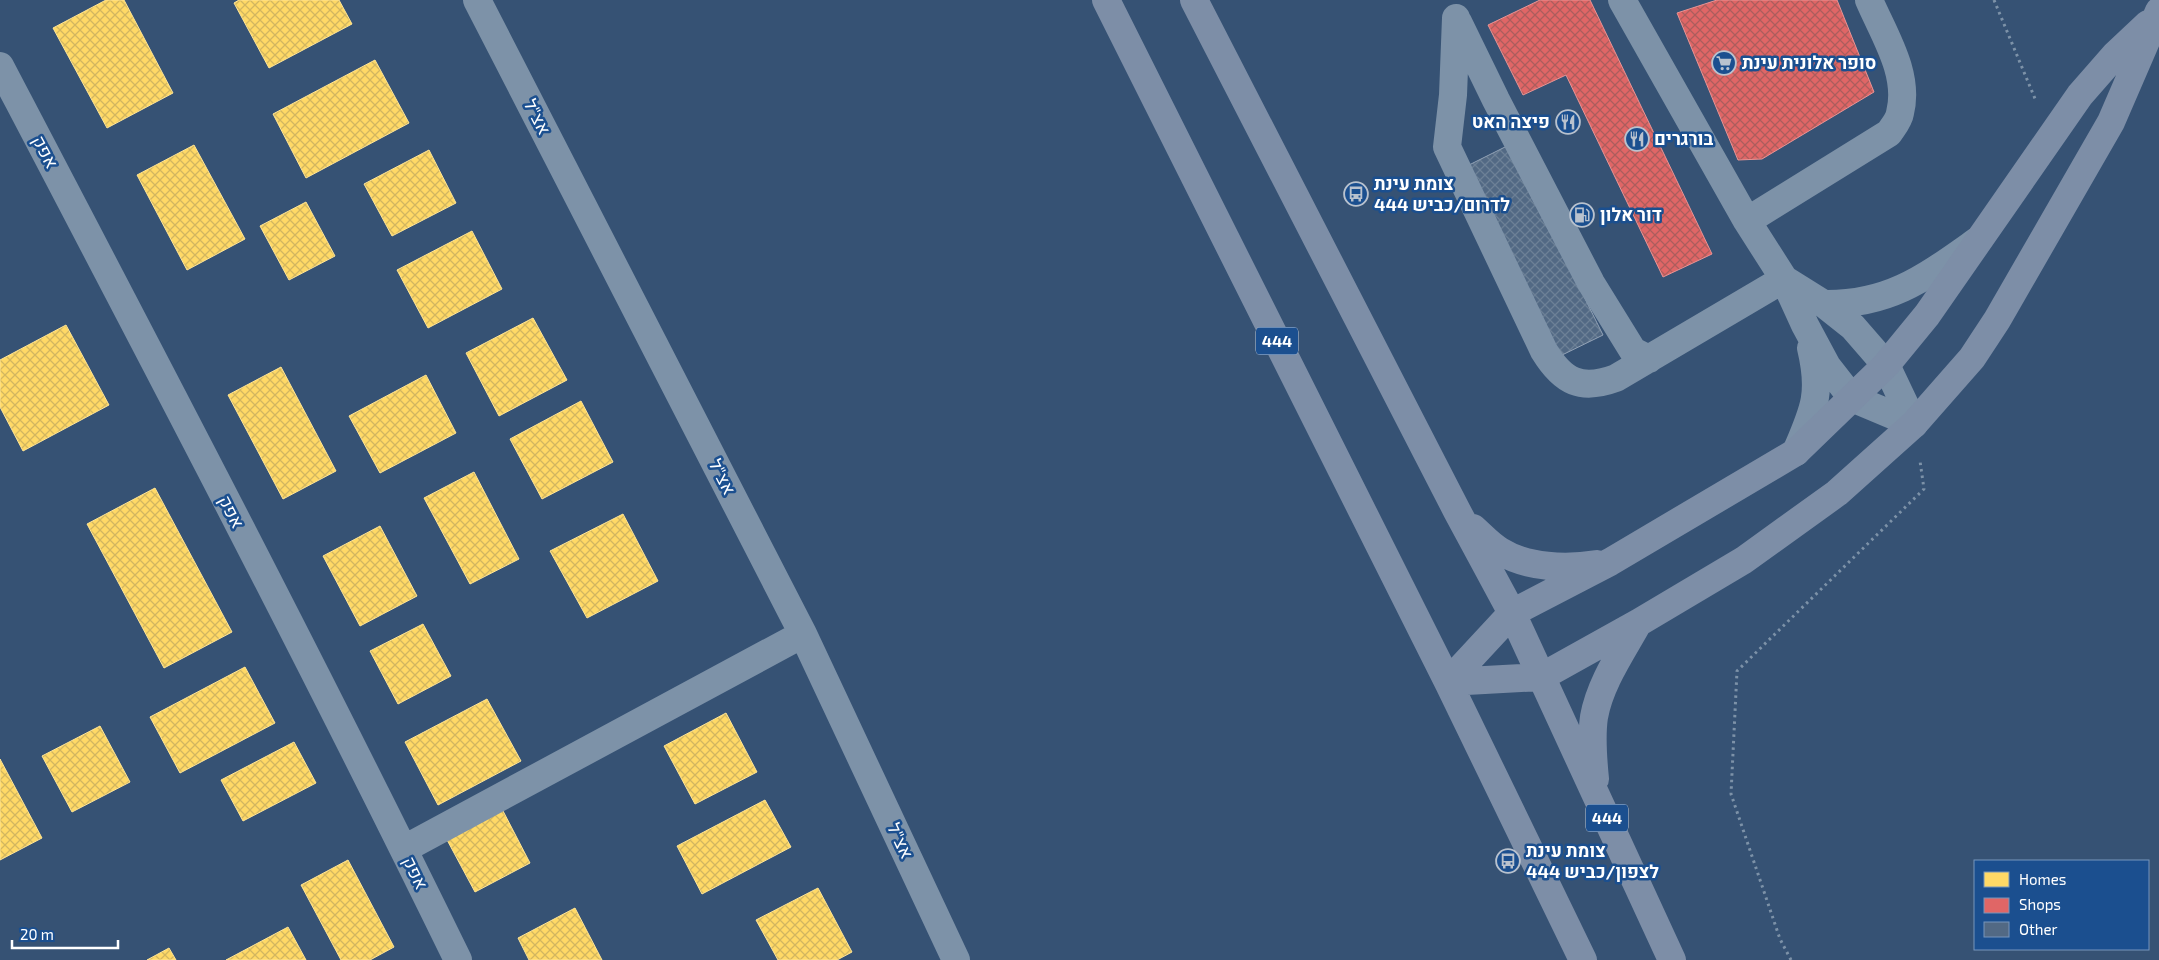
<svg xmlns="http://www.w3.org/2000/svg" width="2159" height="960" font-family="'Exo 2',Heebo,sans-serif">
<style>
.homes{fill:url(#homes-cross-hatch);stroke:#ffe494}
.shops{fill:url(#shops-cross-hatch);stroke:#e99494}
.building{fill:url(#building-cross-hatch);stroke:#92a2b6}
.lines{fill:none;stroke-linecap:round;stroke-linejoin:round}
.path{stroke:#7d92a8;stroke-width:3;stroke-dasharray:2.5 4;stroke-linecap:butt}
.minor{stroke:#7d92a8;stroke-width:28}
.major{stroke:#7d8ea7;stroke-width:28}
.labels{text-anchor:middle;stroke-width:5;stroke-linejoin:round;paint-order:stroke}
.shield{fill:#1b4f8f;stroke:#bbcadd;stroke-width:1}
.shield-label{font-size:16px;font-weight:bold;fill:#fff}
.poi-label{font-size:18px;font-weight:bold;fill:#fff;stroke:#1b4f8f;text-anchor:start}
.street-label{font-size:18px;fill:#fff;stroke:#1b4f8f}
</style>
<defs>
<pattern id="homes-cross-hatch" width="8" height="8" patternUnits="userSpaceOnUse" patternTransform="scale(1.25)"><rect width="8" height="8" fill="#ffd966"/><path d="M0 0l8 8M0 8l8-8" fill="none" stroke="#d2b660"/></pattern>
<pattern id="shops-cross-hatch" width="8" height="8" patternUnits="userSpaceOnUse" patternTransform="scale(1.25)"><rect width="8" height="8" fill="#e06666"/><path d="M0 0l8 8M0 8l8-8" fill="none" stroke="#ac5d5d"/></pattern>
<pattern id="building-cross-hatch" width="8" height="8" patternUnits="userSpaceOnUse" patternTransform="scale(1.25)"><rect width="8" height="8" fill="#526984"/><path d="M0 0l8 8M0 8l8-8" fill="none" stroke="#6c8096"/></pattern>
</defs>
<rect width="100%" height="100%" fill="#365274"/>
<!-- homes -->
<path class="homes" d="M106 0H124L173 93 107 128 53 28Z
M239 0H339L352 24 269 68 234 3Z
M375 60 409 123 306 178 273 114Z
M194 145 245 239 187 270 137 175Z
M429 150 456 203 392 236 364 184Z
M306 202 335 256 289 280 260 226Z
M472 231 502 289 428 328 397 270Z
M533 318 567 380 499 416 466 353Z
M66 325 109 405 23 451 0 407V360Z
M281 367 336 471 283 499 228 395Z
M426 375 456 433 380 473 349 416Z
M581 401 613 462 542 499 510 439Z
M474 472 519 559 470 584 424 498Z
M155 488 232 632 164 668 87 524Z
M623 514 658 581 587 618 550 551Z
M380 526 417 596 360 626 323 556Z
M423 624 451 676 398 704 370 651Z
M245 667 275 723 180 773 150 717Z
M487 699 521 761 438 805 405 742Z
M726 713 757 772 695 804 664 746Z
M100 726 130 782 72 812 42 756Z
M294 742 316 783 243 821 221 780Z
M0 759 42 838 0 860Z
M765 800 791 847 702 894 677 846Z
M502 809 530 863 475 892 446 838Z
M348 860 394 947 370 960H341L301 885Z
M818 888 852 952 837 960H778L756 920Z
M575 908 602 960H529L518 938Z
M288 927 306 960H226Z
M169 948 176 960H147Z"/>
<!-- shops -->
<path class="shops" d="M1540 0H1590L1712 254 1663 277 1566 75 1523 95 1488 25Z
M1717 0H1837L1874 92 1762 159 1738 160 1677 13Z"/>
<!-- building -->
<path class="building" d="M1509 145 1603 335 1558 357 1465 167Z"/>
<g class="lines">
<!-- path -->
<path class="path" d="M1994 0 2036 101
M1791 960 1780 939 1731 794 1737 671 1924 489 1920 461"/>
<!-- minor -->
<path class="minor" d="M477 0 803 634 956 960
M1622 0 1747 221 1784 279 1805 325 1827 366 1852 398 1914 424
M1456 18 1453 95 1447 147 1544 351C1563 382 1581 391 1616 378L1784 279
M1458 22 1496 100 1591 283 1633 351 1649 359
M0 66C155 362 311 659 458 960
M1747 221 1889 133C1893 127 1899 120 1900 113 1910 74 1884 35 1869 0
M1784 279 1824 304 1853 327 1886 365 1914 424
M1824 304C1890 305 1926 277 1977 241
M1796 452C1814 410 1822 394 1811 348
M404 849 803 634"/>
<!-- major -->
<path class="major" d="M1106 0 1448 682 1583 960
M1194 0 1457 511 1512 613 1672 960
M1473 528C1482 536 1490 545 1500 551 1527 568 1567 569 1597 564
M1448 682 1541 677 1638 623 1744 560 1837 493 1914 424 1972 358 1997 320 2111 122 2159 11
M1448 682 1512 613 1610 562 1796 452 1886 365 1927 315 2080 95 2115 55 2148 24
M1595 779C1593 759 1591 737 1594 717 1600 683 1622 652 1638 623"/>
</g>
<!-- icons -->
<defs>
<g id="supermarket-ring" transform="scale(1.25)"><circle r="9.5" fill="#1b4f8f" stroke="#b9c2ce" stroke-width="1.5"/><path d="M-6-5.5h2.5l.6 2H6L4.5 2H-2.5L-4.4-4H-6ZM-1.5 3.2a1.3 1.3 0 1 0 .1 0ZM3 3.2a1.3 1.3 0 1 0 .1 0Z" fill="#b9c2ce"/></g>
<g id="restaurant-ring" transform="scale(1.25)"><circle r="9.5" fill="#1b4f8f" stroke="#b9c2ce" stroke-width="1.5"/><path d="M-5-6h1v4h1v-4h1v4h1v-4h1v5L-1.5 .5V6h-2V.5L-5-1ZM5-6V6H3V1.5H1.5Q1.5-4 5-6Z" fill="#b9c2ce"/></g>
<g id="bus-ring" transform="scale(1.25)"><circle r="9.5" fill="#1b4f8f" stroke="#b9c2ce" stroke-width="1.5"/><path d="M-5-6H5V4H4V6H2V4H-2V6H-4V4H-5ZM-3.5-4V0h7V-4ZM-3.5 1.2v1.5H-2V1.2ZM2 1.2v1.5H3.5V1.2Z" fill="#b9c2ce"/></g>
<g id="fuel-ring" transform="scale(1.25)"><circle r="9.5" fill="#1b4f8f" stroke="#b9c2ce" stroke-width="1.5"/><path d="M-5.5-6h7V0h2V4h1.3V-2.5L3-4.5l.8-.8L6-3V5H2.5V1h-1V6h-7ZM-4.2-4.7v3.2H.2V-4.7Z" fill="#b9c2ce"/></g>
</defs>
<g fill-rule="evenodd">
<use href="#supermarket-ring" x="1724" y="63"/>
<use href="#restaurant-ring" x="1568" y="122"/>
<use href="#restaurant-ring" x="1637" y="139"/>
<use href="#bus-ring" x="1356" y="194"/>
<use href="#fuel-ring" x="1582" y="215"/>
<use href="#bus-ring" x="1508" y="861"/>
</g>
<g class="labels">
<!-- shield labels -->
<g class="shield">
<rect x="1256" y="327.5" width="42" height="27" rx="4"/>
<rect x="1586" y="804.5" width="42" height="27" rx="4"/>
</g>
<g class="shield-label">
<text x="1277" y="347">444</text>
<text x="1607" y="824">444</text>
</g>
<!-- poi labels -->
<g class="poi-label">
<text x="1742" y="69">סופר אלונית עינת</text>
<text x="1550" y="128" text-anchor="end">פיצה האט</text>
<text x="1654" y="145">בורגרים</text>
<text x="1374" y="190">צומת עינת<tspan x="1374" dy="21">לדרום/כביש 444</tspan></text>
<text x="1600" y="221">דור אלון</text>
<text x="1526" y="857">צומת עינת<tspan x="1526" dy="21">לצפון/כביש 444</tspan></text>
</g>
<!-- street labels -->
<g class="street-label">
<text transform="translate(537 117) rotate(63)" y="6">אצ"ל</text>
<text transform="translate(45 152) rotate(62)" y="6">אפק</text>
<text transform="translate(722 477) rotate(63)" y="6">אצ"ל</text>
<text transform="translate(231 512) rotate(63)" y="6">אפק</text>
<text transform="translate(900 841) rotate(65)" y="6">אצ"ל</text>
<text transform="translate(415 873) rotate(64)" y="6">אפק</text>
</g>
</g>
<!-- legend -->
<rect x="1974" y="860" width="175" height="90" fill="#1b4f8f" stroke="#7695bc"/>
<rect x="1984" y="872" width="25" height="15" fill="#ffd966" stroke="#7695bc"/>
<text x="2019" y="885" font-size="15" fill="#ffffff">Homes</text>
<rect x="1984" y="898" width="25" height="15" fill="#e06666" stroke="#7695bc"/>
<text x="2019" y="910" font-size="15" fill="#ffffff">Shops</text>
<rect x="1984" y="922" width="25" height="15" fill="#526984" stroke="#7695bc"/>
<text x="2019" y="935" font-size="15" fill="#ffffff">Other</text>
<!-- scale -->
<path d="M12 940v8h106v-8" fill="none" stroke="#ffffff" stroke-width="2.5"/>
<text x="20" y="940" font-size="15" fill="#ffffff" stroke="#1b4f8f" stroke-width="4" paint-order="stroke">20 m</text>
</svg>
